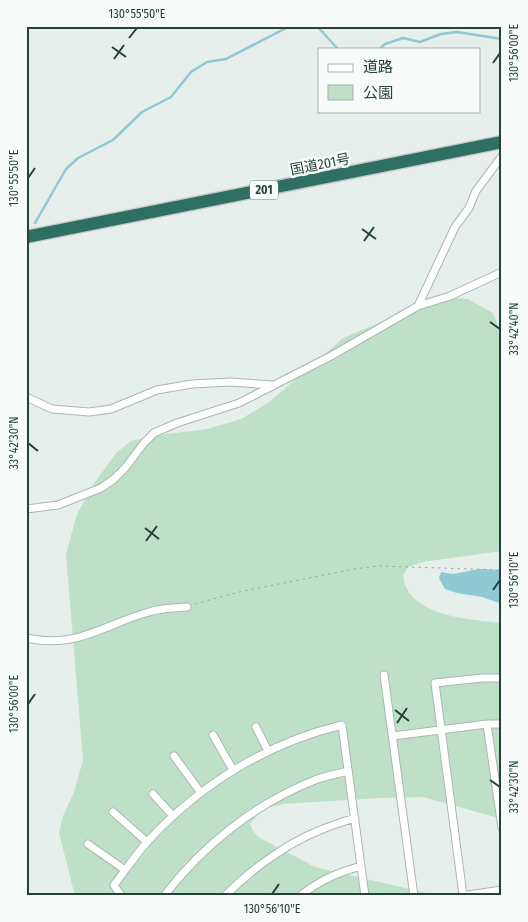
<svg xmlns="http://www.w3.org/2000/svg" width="528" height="922" font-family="'Fira Sans Condensed','Noto Sans JP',sans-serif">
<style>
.green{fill:#bfe0c8}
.water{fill:#8ec9d4}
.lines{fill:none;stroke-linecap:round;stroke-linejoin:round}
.stream{stroke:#8ec9d4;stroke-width:2.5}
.street-casing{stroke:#a8b8b2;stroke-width:9}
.highway-casing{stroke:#c2cac8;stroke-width:15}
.path{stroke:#86b3a5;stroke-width:1;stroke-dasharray:2.5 4;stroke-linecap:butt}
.street{stroke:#fff;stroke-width:7}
.highway{stroke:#2f6f62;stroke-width:12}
.ticks{fill:none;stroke:#24423a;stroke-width:2}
.labels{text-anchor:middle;stroke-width:5;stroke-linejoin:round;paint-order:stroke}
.shield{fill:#f7fbf9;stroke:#637a73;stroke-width:1}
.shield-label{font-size:12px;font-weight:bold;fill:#24423a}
.street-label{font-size:14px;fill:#24423a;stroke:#f7fbf9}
.neatline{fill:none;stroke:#24423a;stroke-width:2}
.ticks-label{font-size:12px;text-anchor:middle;fill:#24423a}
</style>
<rect width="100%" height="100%" fill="#e6efeb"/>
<!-- green -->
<path class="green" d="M453 298 468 299 493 313 502 336V551L422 562 408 567 403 575C404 579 404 584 406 587 419 617 474 620 502 623V819L423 797 378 798 283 804 263 809 250 824 253 831 260 838 315 867 439 896H75L59 833 63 816 74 792 83 760 66 554 77 514 95 482 117 452 131 441 151 436 207 429 241 419 268 403 343 338 422 305Z"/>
<!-- water -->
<path class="water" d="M479 569 502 570V604L482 597 457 593 445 589 439 578 441 572 453 574Z"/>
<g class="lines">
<!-- stream -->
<path class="stream" d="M317 26 338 49
M380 49 385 44 403 38 420 42 441 34 457 32 502 39
M35 223 66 169 78 158 113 140 142 112 171 97 191 72 207 62 226 59 290 26"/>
<!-- street casing -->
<g class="street-casing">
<path id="street" d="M418 306 455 227 469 208 476 191 502 156
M26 397 52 409 89 412 111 409 157 390 192 384 231 382 272 385
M26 509 58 505 101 488 114 479 125 468 144 443 154 433 177 423 239 403 331 356 418 306 450 296 502 272
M26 638C78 649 102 625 149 612 161 608 175 608 187 607
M384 675 414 896
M487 724 502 828
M256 727 268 751
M213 735 233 770
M393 736 487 724H502
M174 756 201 793
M153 794 173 816
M113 812 147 842
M88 844 125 870
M463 895 435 683 482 678H502
M121 896 114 885C125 871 136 854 149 840 201 784 267 743 342 725L365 896
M164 896C202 846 256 803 315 780 325 776 337 774 348 771
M225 896C249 871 286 844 318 831 330 826 342 822 355 818
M300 896C320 880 337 873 361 866
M461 896 502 890"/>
</g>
<!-- highway casing -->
<g class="highway-casing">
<path id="highway" d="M26 237 502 142"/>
</g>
<!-- path -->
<path class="path" d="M195 604 239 592 354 569 378 566 502 570"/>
<!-- street -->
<use href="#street" class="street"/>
<!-- highway -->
<use href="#highway" class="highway"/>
</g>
<!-- ticks -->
<path class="ticks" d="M129 38 137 28M112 47 126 57M114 59 124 45M493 63 500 53M28 178 35 168M362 229 376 239M364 241 374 227M490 322 500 329M28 443 38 451M145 528 159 539M146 541 157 526M493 590 500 580M28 704 35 694M395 710 409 721M397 723 407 708M490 780 500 787M272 894 279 884"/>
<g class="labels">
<!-- shield labels -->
<rect class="shield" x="250" y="180.5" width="28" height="19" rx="4"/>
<g class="shield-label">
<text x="264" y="194">201</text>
</g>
<!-- street labels -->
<g class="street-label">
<text transform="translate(320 164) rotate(-11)" y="5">国道201号</text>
</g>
</g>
<!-- border -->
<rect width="528" height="922" fill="none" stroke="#f7fbf9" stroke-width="55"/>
<!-- legend -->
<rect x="318" y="48" width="162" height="65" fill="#f7fbf9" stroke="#a3b1ad"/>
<rect x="328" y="64" width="25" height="8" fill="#ffffff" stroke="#a3b1ad"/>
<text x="363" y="72" font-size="15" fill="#24423a">道路</text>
<rect x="328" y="85" width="25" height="15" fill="#bfe0c8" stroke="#a3b1ad"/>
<text x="363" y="98" font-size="15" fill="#24423a">公園</text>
<rect x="28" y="28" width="472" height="866" class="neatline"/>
<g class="ticks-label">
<text x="137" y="18">130°55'50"E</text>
<text transform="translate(514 53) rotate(-90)" y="4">130°56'00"E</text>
<text transform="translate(14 178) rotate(-90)" y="4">130°55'50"E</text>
<text transform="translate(514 329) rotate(-90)" y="4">33°42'40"N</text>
<text transform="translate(14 443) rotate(-90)" y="4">33°42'30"N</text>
<text transform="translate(514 580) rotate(-90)" y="4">130°56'10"E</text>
<text transform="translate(14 704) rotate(-90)" y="4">130°56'00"E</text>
<text transform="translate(514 787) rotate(-90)" y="4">33°42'30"N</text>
<text x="272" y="913">130°56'10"E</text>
</g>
</svg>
